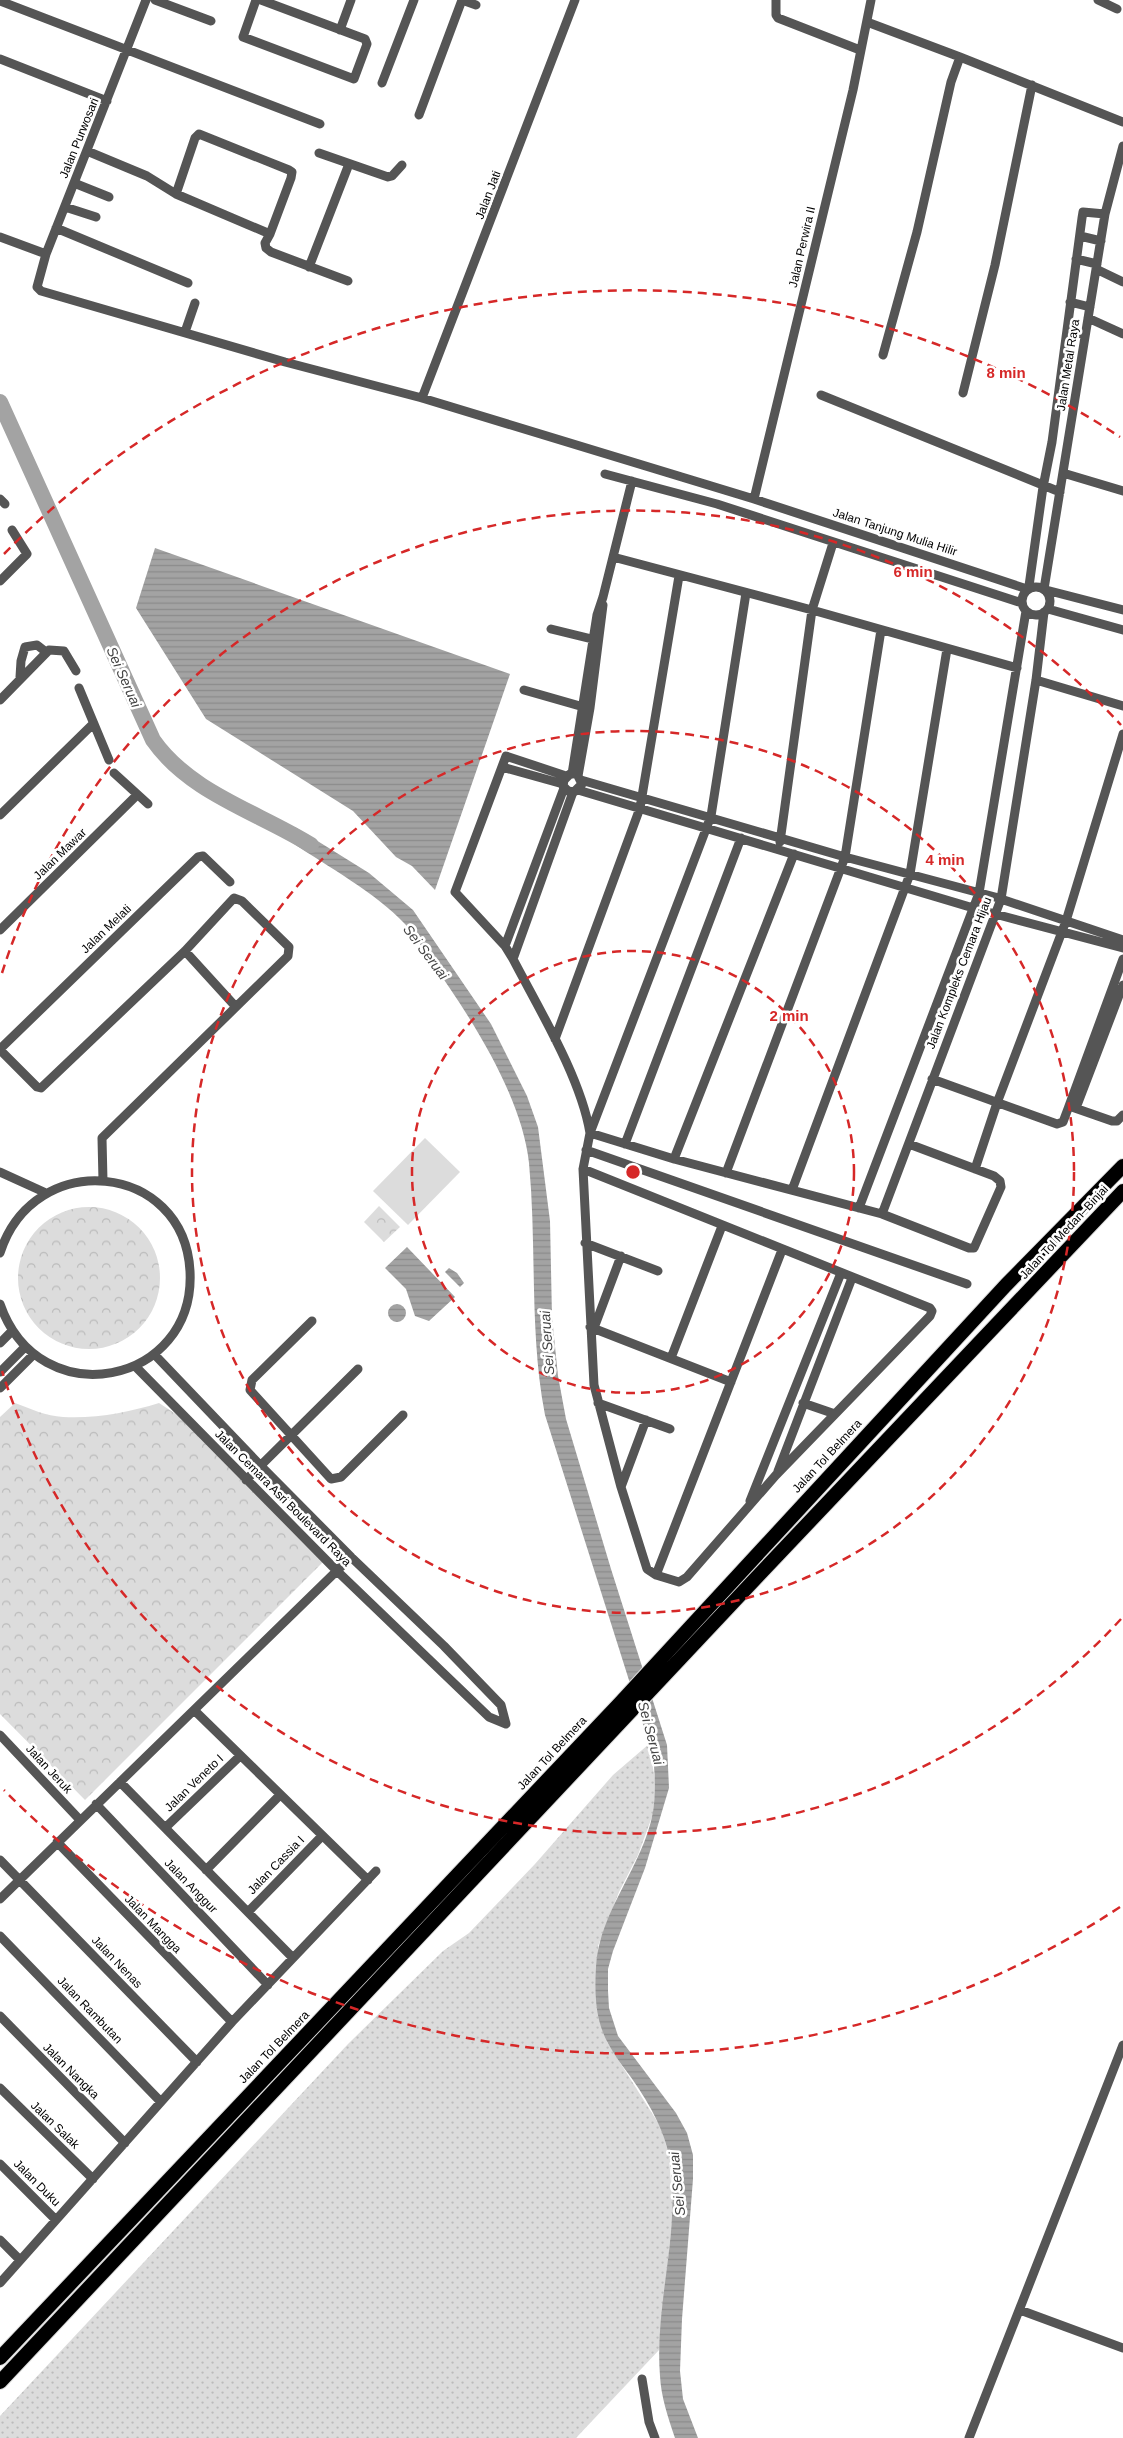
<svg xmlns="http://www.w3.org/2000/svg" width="1123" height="2438" font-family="Arial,sans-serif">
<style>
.grass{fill:url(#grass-dots)}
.forest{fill:url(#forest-crowns)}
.pitch{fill:#dcdcdc}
.water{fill:url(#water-rules)}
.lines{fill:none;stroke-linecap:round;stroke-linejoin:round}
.river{stroke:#a3a3a3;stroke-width:16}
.highway-casing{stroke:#dbdbdb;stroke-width:16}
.minor{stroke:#555;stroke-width:9}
.highway{stroke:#000;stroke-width:14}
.ring{fill:none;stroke:#d62828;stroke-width:2.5;stroke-dasharray:9 6}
.labels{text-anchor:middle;stroke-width:5;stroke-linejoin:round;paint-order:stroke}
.street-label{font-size:12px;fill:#000;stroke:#fff}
.water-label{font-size:14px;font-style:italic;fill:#444;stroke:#fff}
.centre{fill:#d62828;stroke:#fff;stroke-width:2.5}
.ring-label{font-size:15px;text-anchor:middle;font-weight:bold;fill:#d62828;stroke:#fff;stroke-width:5;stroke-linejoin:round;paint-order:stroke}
</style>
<defs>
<pattern id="grass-dots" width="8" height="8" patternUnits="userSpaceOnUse" patternTransform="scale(1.25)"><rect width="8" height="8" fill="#dcdcdc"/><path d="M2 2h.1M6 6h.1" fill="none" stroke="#bbb" stroke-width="1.8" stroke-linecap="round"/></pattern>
<pattern id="forest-crowns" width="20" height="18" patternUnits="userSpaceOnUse" patternTransform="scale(1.25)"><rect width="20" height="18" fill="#dcdcdc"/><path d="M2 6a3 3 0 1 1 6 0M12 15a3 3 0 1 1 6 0" fill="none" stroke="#bbb"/></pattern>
<pattern id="water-rules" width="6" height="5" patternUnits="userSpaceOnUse" patternTransform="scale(1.25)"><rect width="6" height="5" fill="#a3a3a3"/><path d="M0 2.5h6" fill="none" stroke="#8b8b8b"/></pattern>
</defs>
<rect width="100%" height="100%" fill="#fff"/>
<!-- grass -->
<path class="grass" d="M649 1744 656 1786 653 1814 638 1855 619 1892 598 1946 607 2042 662 2129 669 2157 673 2210 660 2349 576 2438H0V2416L348 2044 443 1951 469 1933 535 1864 613 1775Z"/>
<!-- forest -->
<path class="forest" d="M379 1206 400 1227 384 1242 364 1222Z
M18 1278a71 71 0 1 1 142 0a71 71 0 1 1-142 0Z
M15 1403C31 1409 46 1416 63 1417 95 1419 130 1412 159 1403L185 1420 324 1561 85 1800 0 1714V1417Z"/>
<!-- pitch -->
<path class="pitch" d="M425 1138 460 1172 408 1225 373 1191Z"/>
<!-- water -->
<path class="water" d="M155 548 510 674 435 890 412 866 396 857 353 811 206 719 136 608Z
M295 827 369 873 413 910 491 1024 527 1096 538 1127 550 1221 552 1317 558 1376 566 1419 611 1569 667 1745 669 1788 645 1868 613 1951 608 1969V1991L609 2008 618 2036 676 2113 687 2133 693 2155V2179L682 2319 680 2371 683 2399 698 2438H675C668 2417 661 2397 660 2376 654 2303 682 2230 669 2157 665 2130 646 2098 630 2076 617 2059 604 2041 599 2020 595 2003 595 1985 596 1967 599 1911 643 1867 653 1812 656 1792 655 1775 653 1756L545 1415C529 1332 537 1247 529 1163 522 1096 470 1016 431 961 423 949 415 935 405 924 376 893 327 866 291 842Z
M407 1247 455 1297 429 1321 415 1316 406 1289 385 1268Z
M449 1268 457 1273 464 1283 460 1287 445 1272Z
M388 1313a9 9 0 1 1 18 0a9 9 0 1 1-18 0Z"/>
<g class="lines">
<!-- river -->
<path class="river" d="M0 402 153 740C190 793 258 812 311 845"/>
<!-- highway casing -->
<g class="highway-casing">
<path id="highway" d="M0 2358 621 1702 1006 1285 1123 1166
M0 2382 757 1577 1123 1191"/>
</g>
<!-- minor -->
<path class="minor" d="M146 0 46 254 37 287 41 291 285 362 422 398 754 499 1027 589
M155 0 211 21
M256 0 243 37 354 79 367 44 365 39 261 0
M462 0 476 5
M776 0V15L778 18 860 50
M1098 0 1117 9
M0 1 320 124
M867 22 960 57 1123 122
M340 30 351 0
M0 59 107 101
M382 83 414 0
M419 115 462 0
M87 151 147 176 176 194 270 234 265 243 266 248 271 252 348 281
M319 153 388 177 392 176 402 165
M74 183 109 197
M176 194 195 138 199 134 289 170 292 172 291 178 270 234
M65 207 96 217
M56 228 188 283
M1080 236 1101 241
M0 237 46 254
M1076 259 1097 264
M309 267 349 164
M1096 269 1123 282
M1070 302 1090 307
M1088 318 1123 334
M1067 330 1085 335
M185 332 195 303
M883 355 917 232 951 82 960 57
M963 393 995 265 1032 85
M821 395 1060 492
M422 398 575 0
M1063 473 1123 491
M605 474 717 504 1022 603
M0 499 5 504
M754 499 853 90 871 0
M613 557 812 610 1017 668
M0 581 27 554 12 530
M1029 586 1043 487 1052 442 1082 218 1083 212 1105 214
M1022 601a14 14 0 1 1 28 0a14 14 0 1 1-28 0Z
M1044 589 1105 214 1123 146
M1046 590 1123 610
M1048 609 1123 630
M551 629 596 640
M20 677 21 661 25 647 37 645 46 652
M1036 680 1123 706
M79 688 109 760
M524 690 587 708
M0 700 49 650 64 651 76 671
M502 767 563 784
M114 773 148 804
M570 774 564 780 563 786 568 791 574 792 582 784 578 776 590 708 603 605
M572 774 597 615 603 597 632 481
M566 776 506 756 455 892 505 946 513 959C539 1009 581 1078 590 1133
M581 780 845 857 995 897 1123 940
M578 790 980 910 1123 948
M0 815 93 724
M780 842 812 610 833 543
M0 930 137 795
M505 946 564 788
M185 951 236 1007
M513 959 573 792
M555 1039 640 808 679 576
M0 1049 198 857 203 856 230 882
M0 1050 37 1087 41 1088 185 951 234 898 242 901 289 947 288 956 102 1138 103 1181
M932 1079 1057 1124 1063 1122 1069 1106 1112 1121H1117L1123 1115
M1069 1106 1123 959
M1076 1108 1123 985
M590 1133 674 1159 882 1214 969 1248H974L1001 1187 1000 1181 994 1176 909 1144
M625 1144 741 838
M586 1150 967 1284
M674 1159 794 854
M583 1169 930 1308 932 1311 930 1316 776 1475 687 1577 679 1582 656 1575 647 1569 621 1487 594 1385 583 1169 590 1133 711 816 746 593
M975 1169 997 1103 1066 921 1123 734
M0 1172 46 1193
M726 1173 845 857 881 630
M792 1190 910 874 947 649
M859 1208 979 893 1026 611
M882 1214 1001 899 1036 680 1044 612
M585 1243 658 1271
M0 1253C34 1147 184 1162 190 1271 196 1385 39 1417 0 1304
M312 1321 252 1380 250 1390 331 1479 341 1477 403 1415
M590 1327 731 1382
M594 1328 621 1256
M0 1343 12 1331
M154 1354 260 1465 351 1557 444 1646 501 1705 506 1724
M671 1358 722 1226
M135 1366 336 1570 489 1717 506 1724
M0 1372 25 1347
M0 1388 33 1355
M598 1403 670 1429
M803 1403 835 1414
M778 1471 852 1278
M246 1480 358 1369
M621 1487 646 1420
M750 1501 841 1273
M656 1575 782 1250
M194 1710 351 1557
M0 1735 80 1820
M120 1782 293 1958
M96 1804 268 1985
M166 1827 240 1756
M57 1842 232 2022
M0 1860 197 2062
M206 1870 280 1795
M0 1899 194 1710 368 1880
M248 1912 322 1836
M0 1936 161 2102
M0 2016 125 2143
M0 2088 93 2179
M0 2164 56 2220
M0 2240 20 2260
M0 2283 232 2022 376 1871
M1020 2310 1123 2348
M642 2379 649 2422 655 2438
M969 2438 1123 2045"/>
<!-- highway -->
<use href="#highway" class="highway"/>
</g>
<!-- distance rings -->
<g class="ring">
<circle cx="633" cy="1172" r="221"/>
<circle cx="633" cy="1172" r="441"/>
<path d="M1121 1619A662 662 0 0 1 2 1371M2 973A662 662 0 0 1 1121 725"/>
<path d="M1120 1907A882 882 0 0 1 4 1790M4 554A882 882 0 0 1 1120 437"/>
</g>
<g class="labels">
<!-- street labels -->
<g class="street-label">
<text transform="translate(79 138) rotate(-68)" y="4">Jalan Purwosari</text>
<text transform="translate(488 195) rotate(-69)" y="4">Jalan Jati</text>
<text transform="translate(802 247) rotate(-77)" y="4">Jalan Perwira II</text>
<text transform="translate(1068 365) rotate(-81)" y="4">Jalan Metal Raya</text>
<text transform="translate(895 532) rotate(18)" y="4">Jalan Tanjung Mulia Hilir</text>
<text transform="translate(60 854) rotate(-44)" y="4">Jalan Mawar</text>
<text transform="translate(106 929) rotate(-44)" y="4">Jalan Melati</text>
<text transform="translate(959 973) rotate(-69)" y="4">Jalan Kompleks Cemara Hijau</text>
<text transform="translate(1064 1232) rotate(-47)" y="4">Jalan Tol Medan–Binjai</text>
<text transform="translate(827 1456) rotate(-47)" y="4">Jalan Tol Belmera</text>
<text transform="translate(283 1498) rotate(45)" y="4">Jalan Cemara Asri Boulevard Raya</text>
<text transform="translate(552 1753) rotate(-47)" y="4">Jalan Tol Belmera</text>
<text transform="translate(49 1769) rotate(47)" y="4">Jalan Jeruk</text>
<text transform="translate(194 1783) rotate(-44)" y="4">Jalan Veneto I</text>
<text transform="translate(276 1865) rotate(-46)" y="4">Jalan Cassia I</text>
<text transform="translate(191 1886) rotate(46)" y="4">Jalan Anggur</text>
<text transform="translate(153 1924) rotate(46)" y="4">Jalan Mangga</text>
<text transform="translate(117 1962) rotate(46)" y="4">Jalan Nenas</text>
<text transform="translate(90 2010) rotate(46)" y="4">Jalan Rambutan</text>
<text transform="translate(274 2047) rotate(-46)" y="4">Jalan Tol Belmera</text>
<text transform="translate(71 2071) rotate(45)" y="4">Jalan Nangka</text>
<text transform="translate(55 2125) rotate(44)" y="4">Jalan Salak</text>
<text transform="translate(37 2183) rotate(45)" y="4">Jalan Duku</text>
</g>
<!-- water labels -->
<g class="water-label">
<text transform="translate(124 677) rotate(66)" y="5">Sei Seruai</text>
<text transform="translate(426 952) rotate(53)" y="5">Sei Seruai</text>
<text transform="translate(547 1343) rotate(-94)" y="5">Sei Seruai</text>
<text transform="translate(651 1733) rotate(75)" y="5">Sei Seruai</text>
<text transform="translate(677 2184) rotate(-96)" y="5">Sei Seruai</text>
</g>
</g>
<circle cx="633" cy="1172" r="8" class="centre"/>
<g class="ring-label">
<text x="1006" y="378">8 min</text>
<text x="913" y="577">6 min</text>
<text x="945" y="865">4 min</text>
<text x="789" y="1021">2 min</text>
</g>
</svg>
